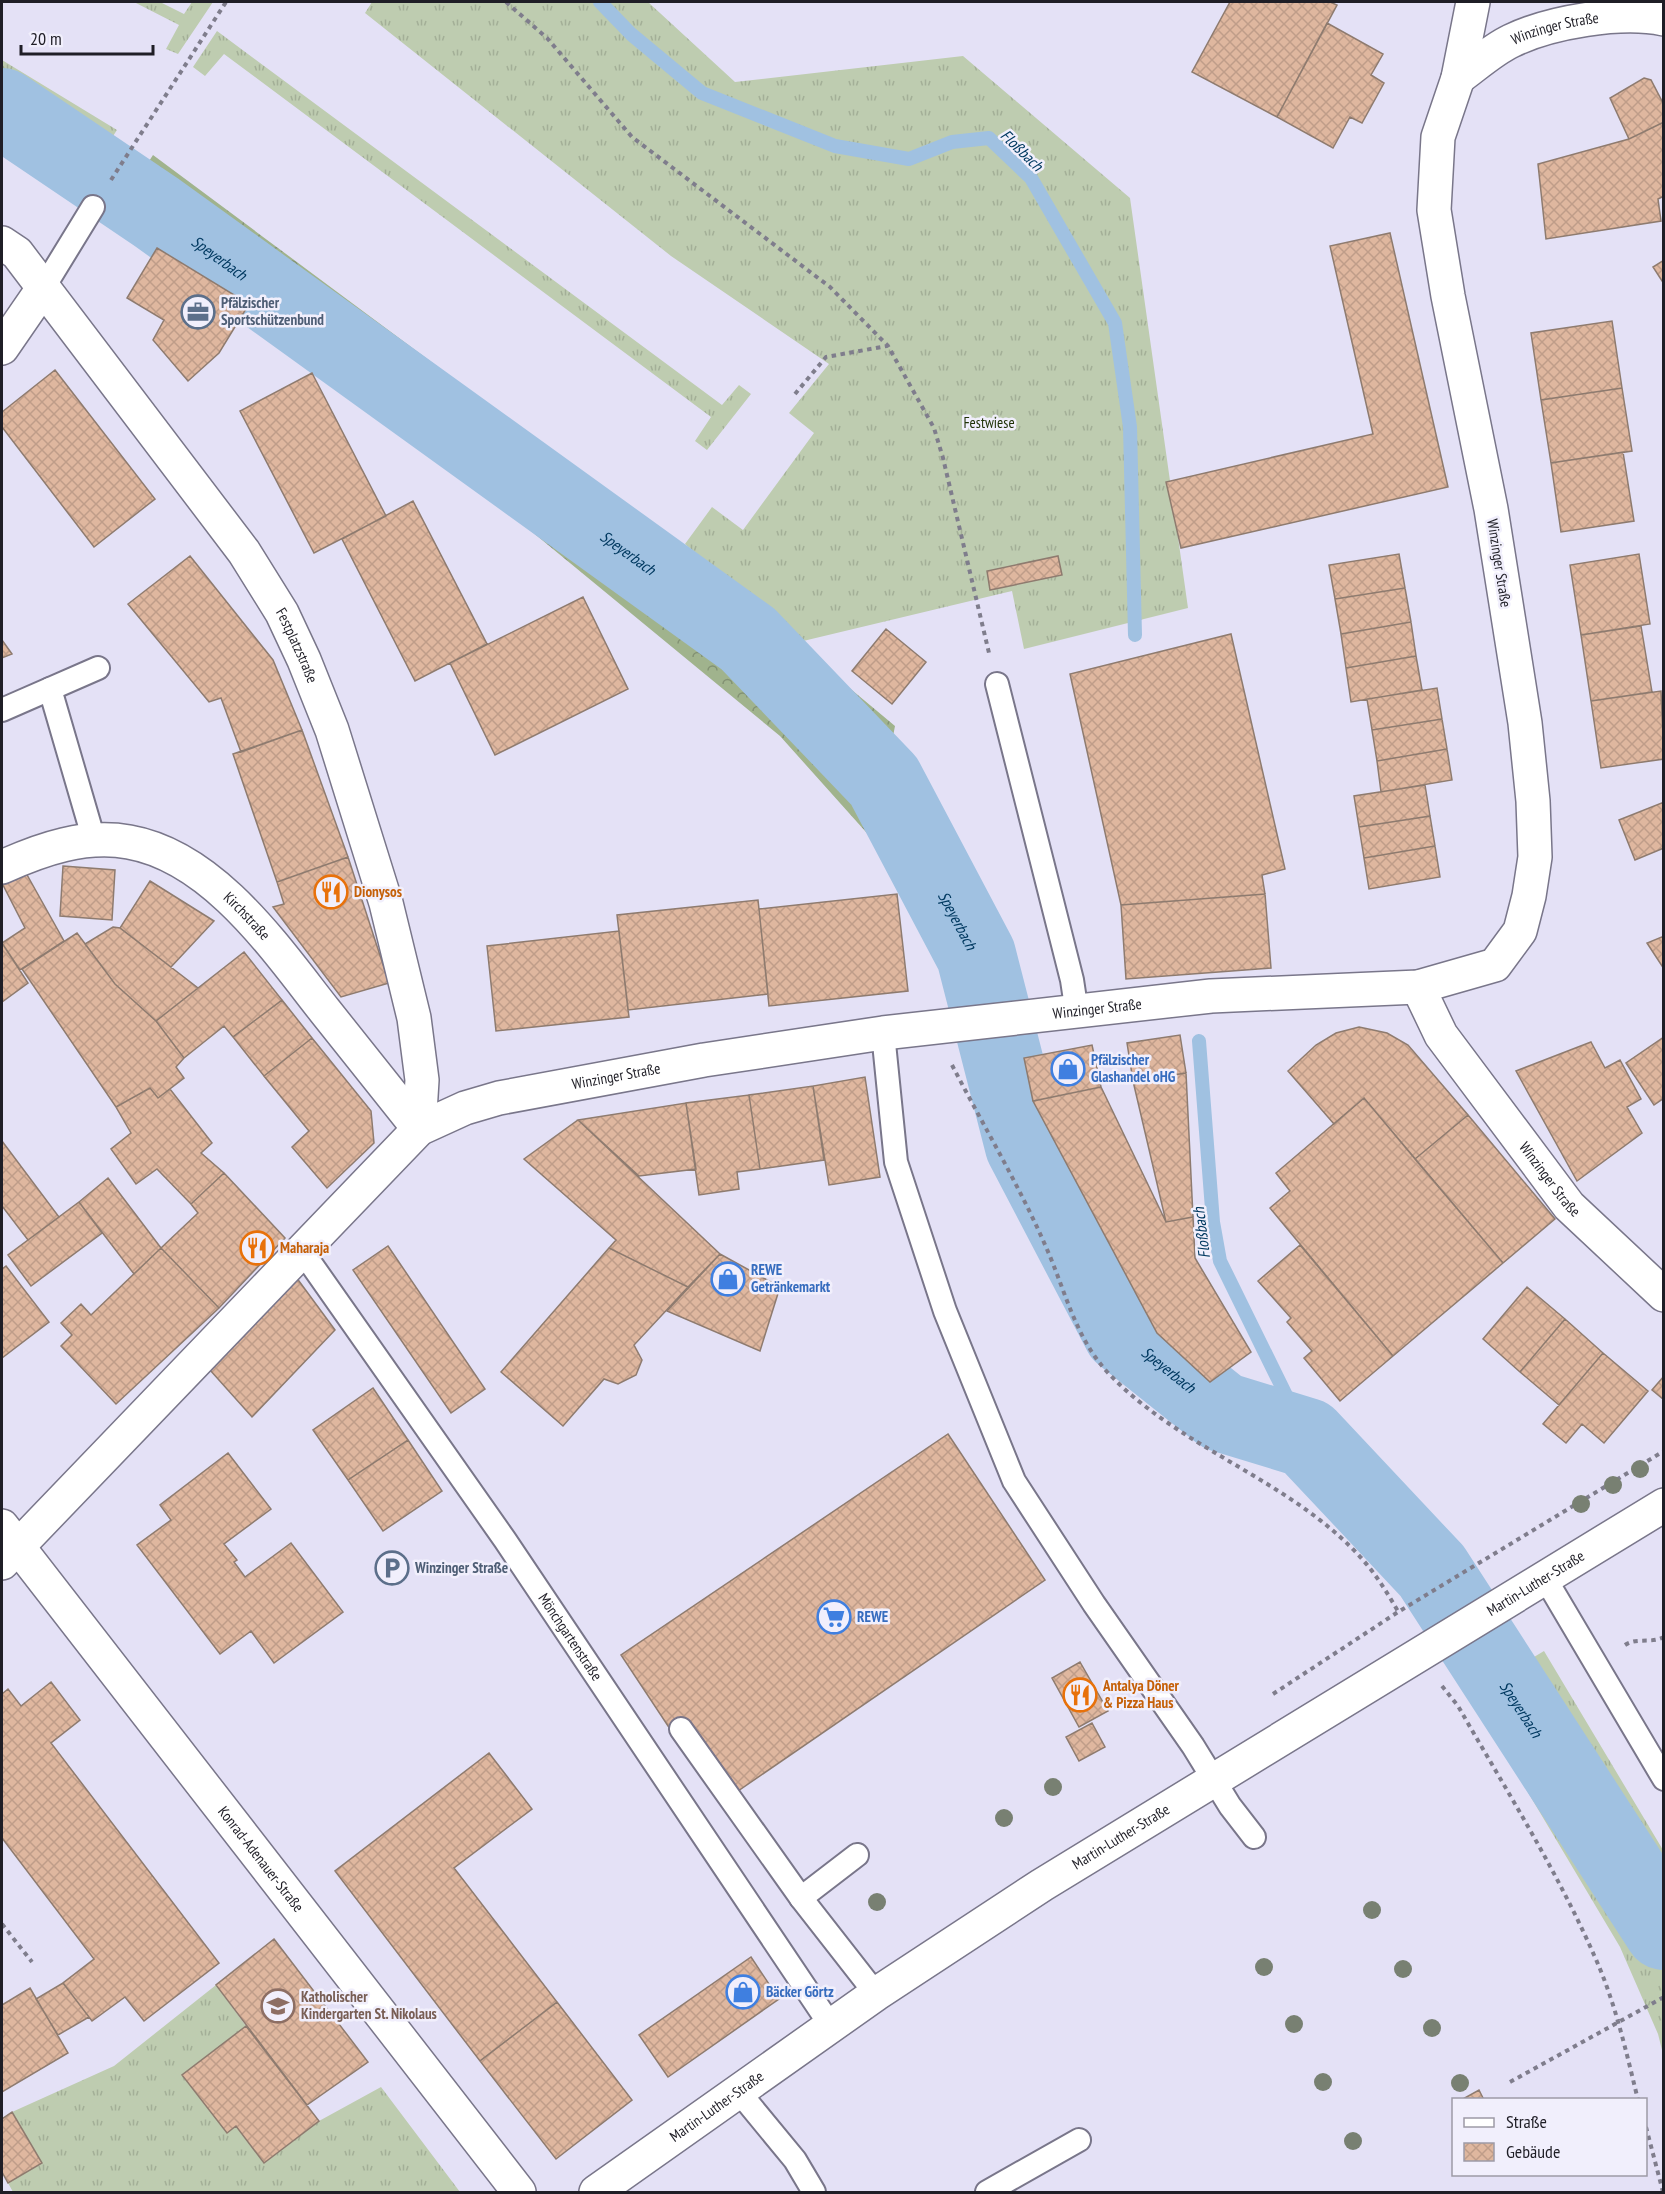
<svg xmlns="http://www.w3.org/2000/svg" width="1665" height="2194" font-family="'PT Sans Narrow',sans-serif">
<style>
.grass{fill:url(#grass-tufts)}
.forest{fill:url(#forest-crowns)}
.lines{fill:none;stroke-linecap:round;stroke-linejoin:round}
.stream{stroke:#a0c1e1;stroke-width:14}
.river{stroke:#a0c1e1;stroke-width:80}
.building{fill:url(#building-cross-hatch);stroke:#8e7b6f;stroke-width:1.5}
.service-casing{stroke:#79768a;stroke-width:26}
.minor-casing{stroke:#79768a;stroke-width:36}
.tertiary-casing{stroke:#79768a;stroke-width:36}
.path{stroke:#7f7d8c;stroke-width:4;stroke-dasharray:4.5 4.5;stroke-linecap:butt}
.service{stroke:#fff;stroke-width:22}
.minor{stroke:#fff;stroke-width:33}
.tertiary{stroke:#fff;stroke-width:33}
.tree{fill:#788072}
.labels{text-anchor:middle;stroke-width:5;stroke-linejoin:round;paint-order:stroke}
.street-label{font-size:15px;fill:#1f1e26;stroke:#f1effc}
.service-label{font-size:15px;font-weight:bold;fill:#4e5e75;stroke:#f1effc;text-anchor:start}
.park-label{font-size:15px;fill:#1f3106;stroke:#f1effc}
.food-label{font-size:15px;font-weight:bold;fill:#c56008;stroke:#f1effc;text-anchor:start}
.shop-label{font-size:15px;font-weight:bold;fill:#366cbe;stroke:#f1effc;text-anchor:start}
.education-label{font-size:15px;font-weight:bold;fill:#785e54;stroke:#f1effc;text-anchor:start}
.water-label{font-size:16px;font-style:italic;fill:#013960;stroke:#f1effc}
</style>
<defs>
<pattern id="grass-tufts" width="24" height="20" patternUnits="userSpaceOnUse" patternTransform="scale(1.5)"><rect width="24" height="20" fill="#beccb0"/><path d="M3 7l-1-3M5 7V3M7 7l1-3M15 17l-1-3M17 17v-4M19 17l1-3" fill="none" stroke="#a3af97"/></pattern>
<pattern id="forest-crowns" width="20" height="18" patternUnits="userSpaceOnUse" patternTransform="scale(1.5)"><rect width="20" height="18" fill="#a0b38d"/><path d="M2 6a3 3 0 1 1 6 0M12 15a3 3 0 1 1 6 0" fill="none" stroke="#829173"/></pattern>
<pattern id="building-cross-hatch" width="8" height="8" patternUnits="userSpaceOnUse" patternTransform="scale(1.5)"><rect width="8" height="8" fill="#dfb79f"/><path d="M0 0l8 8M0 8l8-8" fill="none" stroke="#bf9d89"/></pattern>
</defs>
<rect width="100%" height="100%" fill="#e4e1f6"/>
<!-- grass -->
<path class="grass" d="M134 2H160L184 14 192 2H213L178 54 166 49 179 25Z
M372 2H648L735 82 963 56 1130 198 1188 608 1024 649 1012 591 799 642 685 544 712 507 743 530 814 433 789 413 829 364 671 256 365 13Z
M217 31 722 405 739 385 751 394 707 450 695 441 711 417 224 54 205 76 193 67Z
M2 60 117 130 72 198 2 154Z
M1544 1651 1663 1850V2054L1658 2034 1620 1947 1470 1695Z
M216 1985 246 2026 183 2075 227 2133 236 2126 264 2163 319 2121 381 2087 460 2192H13L8 2183 42 2163 12 2112 114 2066Z"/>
<!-- forest -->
<path class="forest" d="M153 155 684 550 895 726 882 794 969 972 947 980 891 860 780 736 260 308 118 209Z"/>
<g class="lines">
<!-- stream -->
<path class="stream" d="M600 2 631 34 702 93 835 146 909 159 952 142 989 138 1031 178 1115 323 1130 427 1135 635
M1199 1041 1213 1222 1220 1261 1307 1438"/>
<!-- river -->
<path class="river" id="s1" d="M2 108 156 212 748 639 884 781 976 955 1025 1146 1123 1333 1222 1412 1307 1438 1432 1571 1664 1930"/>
</g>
<!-- building -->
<path class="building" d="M1230 2H1330L1337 5 1277 117 1192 72Z
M1327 23 1383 54 1371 75 1384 83 1362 123 1350 117 1333 148 1277 117Z
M1644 78 1651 80 1664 105V122L1629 139 1610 98Z
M1664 122V196L1658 199 1661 221 1546 239 1538 164 1629 139Z
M1390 233 1448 487 1181 548 1166 482 1373 434 1330 246Z
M157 248 249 304 219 353 188 381 153 340 164 320 127 298Z
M1664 260V284L1653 267Z
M1612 321 1622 388 1541 400 1531 333Z
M55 370 155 499 94 547 2 427V412Z
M312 373 386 516 314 553 240 411Z
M1622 388 1632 451 1551 463 1541 400Z
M1623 452 1634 521 1561 532 1551 463Z
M413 501 487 644 415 681 342 539Z
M1399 554 1405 588 1335 599 1329 565Z
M1639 554 1650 624 1581 635 1570 565Z
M190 556 273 660 302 730 241 752 221 698 209 702 128 604Z
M1058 556 1062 575 990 590 987 571Z
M1405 588 1411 622 1341 634 1335 599Z
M583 597 628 689 495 755 450 663Z
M1411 622 1416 656 1346 668 1341 634Z
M1641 626 1652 692 1591 701 1581 635Z
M886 629 926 662 892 704 852 671Z
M1231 634 1285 869 1262 875 1265 894 1121 905 1070 674Z
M2 640 12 654 2 658Z
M1416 656 1422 690 1351 702 1346 668Z
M1437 688 1442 719 1372 730 1367 699Z
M1661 691 1664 759 1601 768 1591 701Z
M1442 719 1447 749 1377 761 1372 730Z
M302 730 348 857 277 882 233 754Z
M1447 749 1452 780 1381 792 1377 761Z
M1425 785 1430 816 1359 827 1354 796Z
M1664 802V848L1635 860 1619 820Z
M1430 816 1435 846 1364 858 1359 827Z
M1435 846 1440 877 1369 889 1364 858Z
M348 857 389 983 341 997 273 907 284 904 277 882Z
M63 866 115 870 112 920 60 916Z
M26 873 64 941 20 970 2 943 25 928 3 885Z
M150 881 214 921 171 967 120 928Z
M897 894 908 991 769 1006 759 909Z
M1265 894 1271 968 1126 979 1121 905Z
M758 900 768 994 628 1010 617 915Z
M113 927 120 928 198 988 156 1021 115 984 85 944Z
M619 931 629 1017 496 1031 487 946Z
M77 933 115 984 156 1021 184 1058 176 1067 184 1078 158 1098 150 1088 116 1107 22 969Z
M1664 936V969L1647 943Z
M2 943 28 983 2 1002Z
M244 952 282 1000 233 1037 224 1026 184 1058 156 1021Z
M282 1000 312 1038 264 1076 233 1037Z
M1359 1027 1387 1033 1408 1045 1468 1115 1415 1159 1364 1098 1334 1124 1288 1071 1316 1045 1336 1033Z
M1180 1035 1186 1073 1133 1081 1127 1043Z
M1664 1037V1098L1654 1105 1626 1063Z
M312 1038 371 1111 374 1143 327 1188 292 1147 309 1131 264 1076Z
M1591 1042 1605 1068 1620 1060 1641 1099 1627 1107 1642 1133 1577 1181 1516 1071Z
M1092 1045 1101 1087 1033 1101 1024 1058Z
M1186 1073 1193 1217 1166 1222 1133 1081Z
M865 1077 880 1177 829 1185 813 1086Z
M813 1086 824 1160 760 1169 749 1095Z
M1101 1087 1166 1222 1193 1217 1195 1258 1251 1352 1210 1382 1157 1333 1033 1101Z
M150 1088 158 1098 170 1089 212 1143 201 1153 224 1173 191 1204 157 1169 136 1184 111 1149 131 1133 116 1107Z
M749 1095 760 1169 737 1172 739 1189 699 1195 686 1103Z
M1364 1098 1503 1263 1393 1356 1270 1208 1290 1191 1276 1173Z
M686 1103 696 1169 639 1176 578 1120Z
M1468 1115 1555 1219 1503 1263 1415 1159Z
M578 1120 720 1254 688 1287 609 1248 616 1240 524 1159Z
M2 1141 59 1217 28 1240 2 1206Z
M224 1173 285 1238 219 1308 161 1248 198 1213 191 1204Z
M108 1178 161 1248 134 1274 79 1202Z
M79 1202 102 1233 31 1286 8 1255Z
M1300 1245 1393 1356 1340 1401 1304 1358 1312 1351 1287 1322 1291 1318 1258 1281Z
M388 1246 485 1389 451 1413 353 1270Z
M161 1248 219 1308 116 1404 61 1346 72 1335 61 1323 81 1304 91 1315Z
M609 1248 688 1287 634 1345 642 1360 636 1375 618 1384 604 1379 563 1426 501 1372Z
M720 1254 780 1287 760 1351 667 1311Z
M6 1266 49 1322 2 1358V1269Z
M296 1277 335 1330 252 1417 210 1370Z
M1527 1287 1565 1319 1520 1372 1483 1339Z
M1565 1319 1603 1353 1559 1405 1520 1372Z
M1603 1353 1648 1391 1604 1443 1582 1424 1566 1443 1543 1424Z
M1664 1376V1400L1652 1390Z
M373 1388 408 1440 348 1480 313 1430Z
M948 1434 1045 1580 738 1791 686 1719 670 1729 621 1655Z
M408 1440 442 1491 383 1531 348 1480Z
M228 1453 271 1509 224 1544 237 1560 234 1562 245 1577 291 1543 343 1612 274 1663 251 1631 220 1654 137 1545 171 1520 160 1505Z
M1080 1662 1108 1711 1079 1727 1052 1678Z
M51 1682 80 1720 51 1743 219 1963 144 2021 125 1997 92 2021 63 1983 94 1959 2 1838V1694L8 1689 21 1706Z
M1092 1723 1105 1747 1079 1761 1066 1737Z
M489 1753 532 1809 454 1868 557 2002 480 2061 335 1871Z
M274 1939 368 2062 307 2105 216 1985Z
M751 1957 779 1999 668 2077 639 2035Z
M63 1983 89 2017 58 2035 36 1999Z
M30 1988 68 2053 2 2092V2005Z
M557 2002 632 2100 556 2159 480 2061Z
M246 2026 319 2121 264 2163 236 2126 227 2133 182 2075Z
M1479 2090 1484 2100H1461Z
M12 2112 42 2163 8 2183 2 2172V2119Z"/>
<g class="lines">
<!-- service casing -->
<g class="service-casing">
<g id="service">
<path d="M44 287 93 207"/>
<path d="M997 684 1072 980 1077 1013"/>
<path d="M50 689 94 840"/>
<path d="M2 710 98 668"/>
<path d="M883 1033 896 1162 945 1311 1014 1481 1094 1604 1193 1746 1230 1806 1254 1837"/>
<path id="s2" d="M302 1251 505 1540 831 2026"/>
<path d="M1545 1578 1664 1779"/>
<path d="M681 1729 801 1898 876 1994"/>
<path d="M801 1898 857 1855"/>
<path d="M739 2092 795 2160 814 2192"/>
<path d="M987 2192 1079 2140"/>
</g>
</g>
<!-- minor casing -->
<g class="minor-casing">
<g id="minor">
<path id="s3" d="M1458 78C1475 66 1492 50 1511 41 1550 22 1621 10 1664 19"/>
<path id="s4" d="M2 243 17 253 244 552 282 613 304 660 332 730 386 903 414 1018 422 1080 419 1129"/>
<path d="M2 348 44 287"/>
<path id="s5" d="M2 867C42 849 85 834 129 842 214 857 276 949 325 1011 357 1051 388 1090 419 1129"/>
<path id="s6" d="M1418 987 1441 1035 1569 1206 1664 1295"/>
<path id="s7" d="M2 1526 519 2192"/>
<path id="s8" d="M2 1563 419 1129 465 1108 499 1098 704 1060 883 1033 1211 996 1418 987 1495 965 1520 931 1529 896 1535 857 1533 801 1525 723 1491 509 1448 296 1434 210 1438 137 1458 78 1473 2"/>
</g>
</g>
<!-- tertiary casing -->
<g class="tertiary-casing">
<g id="tertiary">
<path id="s9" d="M596 2192 876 1994 1042 1885 1664 1505"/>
</g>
</g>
<!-- path -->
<path class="path" d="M506 2 547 38 632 137 830 287 888 346 934 428 943 458 989 653
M111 180 226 2
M795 394 826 357 887 346
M952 1065C983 1125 1019 1185 1046 1247 1066 1292 1075 1339 1111 1376 1184 1451 1293 1481 1363 1560 1377 1576 1388 1594 1399 1613
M1625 1645C1637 1637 1651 1644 1664 1637
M1442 1686 1458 1706C1505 1788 1556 1869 1594 1955 1615 2001 1626 2051 1638 2100
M1273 1694 1398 1612 1664 1451
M2 1924 32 1962
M1510 2082 1664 1997
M1646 2127 1663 2192"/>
<!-- service -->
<use href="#service" class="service"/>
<!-- minor -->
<use href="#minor" class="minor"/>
<!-- tertiary -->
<use href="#tertiary" class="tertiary"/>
</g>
<!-- trees -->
<g class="tree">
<circle cx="1640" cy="1469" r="9"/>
<circle cx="1613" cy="1485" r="9"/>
<circle cx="1581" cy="1504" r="9"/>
<circle cx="1053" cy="1787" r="9"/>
<circle cx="1004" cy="1818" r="9"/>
<circle cx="877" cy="1902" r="9"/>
<circle cx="1372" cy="1910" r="9"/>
<circle cx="1264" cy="1967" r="9"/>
<circle cx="1403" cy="1969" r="9"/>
<circle cx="1294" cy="2024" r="9"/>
<circle cx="1432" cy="2028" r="9"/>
<circle cx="1323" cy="2082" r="9"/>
<circle cx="1460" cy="2083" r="9"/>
<circle cx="1353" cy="2141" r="9"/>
</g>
<!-- icons -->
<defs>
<g id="office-ring" transform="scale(1.725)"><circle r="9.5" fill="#f1effc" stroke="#5c6f8a" stroke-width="1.5"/><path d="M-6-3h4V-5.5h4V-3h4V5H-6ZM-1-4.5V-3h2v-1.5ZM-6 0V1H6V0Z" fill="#5c6f8a"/></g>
<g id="restaurant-ring" transform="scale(1.725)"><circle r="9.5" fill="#f1effc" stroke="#e8710a" stroke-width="1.5"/><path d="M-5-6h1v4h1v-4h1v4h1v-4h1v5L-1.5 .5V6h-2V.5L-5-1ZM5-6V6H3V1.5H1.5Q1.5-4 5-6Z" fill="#e8710a"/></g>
<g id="shop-ring" transform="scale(1.725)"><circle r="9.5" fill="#f1effc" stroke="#3f7fe0" stroke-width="1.5"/><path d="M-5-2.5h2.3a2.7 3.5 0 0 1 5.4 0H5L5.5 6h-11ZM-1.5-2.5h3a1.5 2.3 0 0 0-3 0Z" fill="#3f7fe0"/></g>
<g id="parking-ring" transform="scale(1.725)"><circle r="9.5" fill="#f1effc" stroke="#5c6f8a" stroke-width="1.5"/><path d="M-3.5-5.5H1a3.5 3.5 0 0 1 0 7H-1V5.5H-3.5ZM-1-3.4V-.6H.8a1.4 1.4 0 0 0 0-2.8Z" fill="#5c6f8a"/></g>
<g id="supermarket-ring" transform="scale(1.725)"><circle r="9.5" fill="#f1effc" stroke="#3f7fe0" stroke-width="1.5"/><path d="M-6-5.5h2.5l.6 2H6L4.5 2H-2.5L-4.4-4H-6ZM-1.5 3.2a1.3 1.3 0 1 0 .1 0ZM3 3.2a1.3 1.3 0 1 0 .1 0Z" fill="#3f7fe0"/></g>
<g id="school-ring" transform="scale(1.725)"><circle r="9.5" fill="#f1effc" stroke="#8d6e63" stroke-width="1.5"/><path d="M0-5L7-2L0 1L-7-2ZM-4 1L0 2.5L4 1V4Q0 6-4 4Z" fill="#8d6e63"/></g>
</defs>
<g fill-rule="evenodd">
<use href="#office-ring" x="198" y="312"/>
<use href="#restaurant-ring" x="331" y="892"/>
<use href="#shop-ring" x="1068" y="1069"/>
<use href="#restaurant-ring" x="257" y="1248"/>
<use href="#shop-ring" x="728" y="1279"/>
<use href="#parking-ring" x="392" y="1568"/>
<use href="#supermarket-ring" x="834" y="1617"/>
<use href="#restaurant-ring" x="1080" y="1695"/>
<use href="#shop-ring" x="743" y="1992"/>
<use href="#school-ring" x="278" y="2006"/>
</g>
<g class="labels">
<!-- street labels -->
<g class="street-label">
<text dy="5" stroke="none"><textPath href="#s3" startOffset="111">Winzinger Straße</textPath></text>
<text transform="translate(1499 563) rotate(81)" y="5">Winzinger Straße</text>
<text dy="5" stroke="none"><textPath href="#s4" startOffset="501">Festplatzstraße</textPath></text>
<text dy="5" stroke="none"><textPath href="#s5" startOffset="273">Kirchstraße</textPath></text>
<text dy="5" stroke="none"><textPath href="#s8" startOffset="1293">Winzinger Straße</textPath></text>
<text dy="5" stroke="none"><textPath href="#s8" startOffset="807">Winzinger Straße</textPath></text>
<text dy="5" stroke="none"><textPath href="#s6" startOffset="234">Winzinger Straße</textPath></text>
<text dy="5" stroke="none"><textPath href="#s9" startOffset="1120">Martin-Luther-Straße</textPath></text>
<text dy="5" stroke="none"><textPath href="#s2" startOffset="470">Mönchgartenstraße</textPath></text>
<text dy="5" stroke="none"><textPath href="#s9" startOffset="634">Martin-Luther-Straße</textPath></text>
<text dy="5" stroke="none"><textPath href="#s7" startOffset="422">Konrad-Adenauer-Straße</textPath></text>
<text dy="5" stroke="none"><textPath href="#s9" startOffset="148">Martin-Luther-Straße</textPath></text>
</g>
<!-- service labels -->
<g class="service-label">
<text x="221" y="308">Pfälzischer<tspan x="221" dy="17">Sportschützenbund</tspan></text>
<text x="415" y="1573">Winzinger Straße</text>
</g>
<!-- park labels -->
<g class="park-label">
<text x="989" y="428">Festwiese</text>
</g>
<!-- food labels -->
<g class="food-label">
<text x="354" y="897">Dionysos</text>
<text x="280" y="1253">Maharaja</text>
<text x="1103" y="1691">Antalya Döner<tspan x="1103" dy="17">&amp; Pizza Haus</tspan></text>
</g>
<!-- shop labels -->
<g class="shop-label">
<text x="1091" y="1065">Pfälzischer<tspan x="1091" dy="17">Glashandel oHG</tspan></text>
<text x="751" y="1275">REWE<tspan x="751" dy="17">Getränkemarkt</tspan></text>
<text x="857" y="1622">REWE</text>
<text x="766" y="1997">Bäcker Görtz</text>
</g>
<!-- education labels -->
<g class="education-label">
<text x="301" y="2002">Katholischer<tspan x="301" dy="17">Kindergarten St. Nikolaus</tspan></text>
</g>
<!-- water labels -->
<g class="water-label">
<text transform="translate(1022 150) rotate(44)" y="6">Floßbach</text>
<text dy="6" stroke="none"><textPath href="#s1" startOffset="264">Speyerbach</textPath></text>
<text dy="6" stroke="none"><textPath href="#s1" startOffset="768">Speyerbach</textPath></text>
<text dy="6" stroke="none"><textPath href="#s1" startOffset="1270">Speyerbach</textPath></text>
<text transform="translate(1201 1233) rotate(-97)" y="6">Floßbach</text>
<text dy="6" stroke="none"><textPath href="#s1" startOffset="1776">Speyerbach</textPath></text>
<text dy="6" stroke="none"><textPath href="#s1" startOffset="2280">Speyerbach</textPath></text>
</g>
</g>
<!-- border -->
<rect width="1665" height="2194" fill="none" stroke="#1f1e26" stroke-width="6"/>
<!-- legend -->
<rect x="1452" y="2098" width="195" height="78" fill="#f1effc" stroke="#9d9ba6" stroke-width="1.5"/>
<rect x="1464" y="2118" width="30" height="9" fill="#ffffff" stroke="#9d9ba6" stroke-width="1.5"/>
<text x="1506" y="2128" font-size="18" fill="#1f1e26">Straße</text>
<rect x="1464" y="2143" width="30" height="18" fill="url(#building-cross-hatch)" stroke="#9d9ba6" stroke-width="1.5"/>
<text x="1506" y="2158" font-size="18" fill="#1f1e26">Gebäude</text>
<!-- scale -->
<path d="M21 45v9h132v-9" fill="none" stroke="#1f1e26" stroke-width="3"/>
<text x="30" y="45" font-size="18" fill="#1f1e26" stroke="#f1effc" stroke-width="4.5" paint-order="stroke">20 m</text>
</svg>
